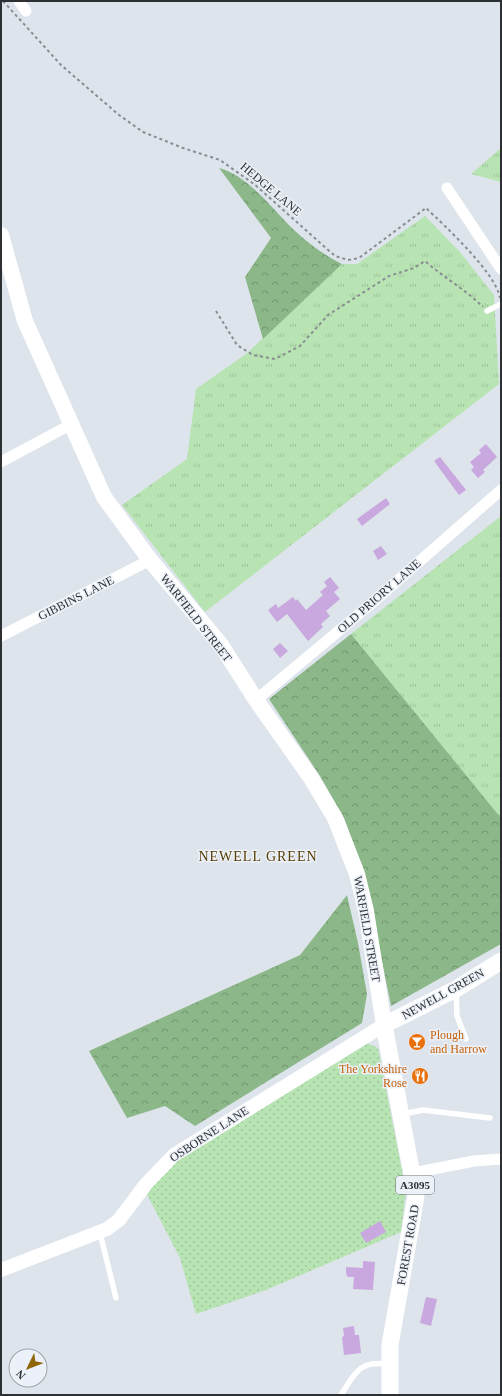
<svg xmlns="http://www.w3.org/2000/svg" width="502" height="1396" font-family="Georgia,serif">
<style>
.grass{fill:url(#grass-tufts)}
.forest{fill:url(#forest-crowns)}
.park{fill:url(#park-dots)}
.building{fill:#c8a8de}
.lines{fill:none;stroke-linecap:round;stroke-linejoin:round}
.path{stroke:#898d92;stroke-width:2;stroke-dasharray:3 3;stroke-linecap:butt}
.service{stroke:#fff;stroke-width:5.5}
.minor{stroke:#fff;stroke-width:11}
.tertiary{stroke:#fff;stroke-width:14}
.secondary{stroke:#fff;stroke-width:16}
.primary{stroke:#fff;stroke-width:17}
.labels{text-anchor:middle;stroke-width:3;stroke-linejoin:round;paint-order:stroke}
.shield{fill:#ecf1f9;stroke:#666a6e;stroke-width:1}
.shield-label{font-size:11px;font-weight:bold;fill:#2d3032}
.street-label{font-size:12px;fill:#2d3032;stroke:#ecf1f9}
.food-label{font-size:12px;fill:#c56008;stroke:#ecf1f9;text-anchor:start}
.quarter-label{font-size:14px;letter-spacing:1px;fill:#583c00;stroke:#ecf1f9}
</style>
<defs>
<pattern id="grass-tufts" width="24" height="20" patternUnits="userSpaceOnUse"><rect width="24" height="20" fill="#b8e4b4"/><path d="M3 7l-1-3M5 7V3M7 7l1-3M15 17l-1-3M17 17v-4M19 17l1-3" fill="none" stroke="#9ec49b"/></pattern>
<pattern id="forest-crowns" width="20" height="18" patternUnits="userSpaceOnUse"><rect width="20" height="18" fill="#8cb889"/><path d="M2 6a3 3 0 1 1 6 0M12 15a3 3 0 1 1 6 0" fill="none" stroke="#739671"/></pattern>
<pattern id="park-dots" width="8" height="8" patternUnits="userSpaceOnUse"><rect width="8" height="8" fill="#b8e4b4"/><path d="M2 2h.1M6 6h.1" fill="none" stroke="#9ec49b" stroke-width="1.8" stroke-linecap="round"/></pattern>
</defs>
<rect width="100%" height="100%" fill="#dee4ec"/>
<!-- grass -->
<path class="grass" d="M501 148V182L471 174Z
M425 216 460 252 494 295 499 384 205 612 122 505 187 459 196 389 246 354 342 264H357Z
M501 516V818L351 634Z"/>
<!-- forest -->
<path class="forest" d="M219 168C249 176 273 210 294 230 309 244 324 255 342 264L263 339 245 277 271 238Z
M351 634 501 818V944L391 1006 364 872 344 818 320 776 269 699Z
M347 895 358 943 367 994 362 1023 195 1126 165 1106 127 1118 89 1051 300 955Z"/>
<!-- park -->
<path class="park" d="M367 1043 378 1048 406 1191 401 1232 266 1290 196 1314 180 1258 141 1183Z"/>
<!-- building -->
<path class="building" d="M486 444 497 457 483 470 485 472 478 478 471 470 474 467 470 462 481 453 479 450Z
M440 457 466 490 459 495 434 461Z
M386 498 390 504 362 526 357 519Z
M381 546 387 554 378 560 373 551Z
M330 577 339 588 334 592 340 599 326 611 330 616 321 624 323 627 308 641 287 614 277 622 268 610 276 604 278 608 293 597 296 601 297 599 306 610 323 595 320 592 327 586 324 582Z
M280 643 288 651 280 658 273 649Z
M380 1221 386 1232 366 1243 360 1233Z
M363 1261 375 1262 373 1290 353 1289 354 1277H348L346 1274V1267L363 1268Z
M426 1297 437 1299 431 1326 420 1323Z
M354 1326 355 1335H359L361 1353 344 1355 342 1337 344 1336 343 1328Z"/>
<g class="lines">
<!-- path -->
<path class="path" d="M3 1 61 65 119 115 143 132 183 148 220 160 254 184 335 256 348 260 359 258 426 208C445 226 496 273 500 298
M216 311 237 345 253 355 275 359 300 346 328 315 389 276 414 268 425 261C444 278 465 289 483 307"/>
<!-- service -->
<path class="service" d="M487 311 501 304
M456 991 457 1016 466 1039
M403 1114 423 1110 490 1118
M100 1233 116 1298
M341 1395C355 1373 359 1361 387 1364"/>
<!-- minor -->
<path class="minor" d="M19 1 26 11
M447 188 501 269
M1 462 70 425
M1 636 150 560
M256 700 372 603 501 490
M413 1173 474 1161 501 1159"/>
<!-- tertiary -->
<path class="tertiary" d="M1 1270 107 1229 119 1220 146 1184 174 1155 384 1025"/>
<!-- secondary -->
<path class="secondary" d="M1 235 25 321 104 497 150 560 221 645 256 700 311 778 335 818 357 874 366 911 384 1025"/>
<!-- primary -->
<path class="primary" d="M390 1395V1345L416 1196 384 1025 456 989 501 961"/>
</g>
<!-- icons -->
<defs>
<g id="bar-disc" transform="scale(0.9)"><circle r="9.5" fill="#e8710a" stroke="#ecf1f9"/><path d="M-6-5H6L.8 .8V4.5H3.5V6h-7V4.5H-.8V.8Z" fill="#fff"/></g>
<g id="restaurant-disc" transform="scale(0.9)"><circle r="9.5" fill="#e8710a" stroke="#ecf1f9"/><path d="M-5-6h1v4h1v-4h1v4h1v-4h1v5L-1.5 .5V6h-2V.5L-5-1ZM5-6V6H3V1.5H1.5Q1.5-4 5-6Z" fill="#fff"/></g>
</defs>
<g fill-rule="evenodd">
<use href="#bar-disc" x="417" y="1042"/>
<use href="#restaurant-disc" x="420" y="1076"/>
</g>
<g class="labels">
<!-- shield labels -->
<rect class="shield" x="396" y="1176" width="38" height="18" rx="3"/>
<g class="shield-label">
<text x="415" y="1189">A3095</text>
</g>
<!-- street labels -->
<g class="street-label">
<text transform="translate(271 189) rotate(40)" y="4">HEDGE LANE</text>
<text transform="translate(379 596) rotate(-41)" y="4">OLD PRIORY LANE</text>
<text transform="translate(76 598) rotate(-27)" y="4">GIBBINS LANE</text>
<text transform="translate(196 618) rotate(52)" y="4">WARFIELD STREET</text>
<text transform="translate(367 929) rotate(80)" y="4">WARFIELD STREET</text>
<text transform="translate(443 994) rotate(-29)" y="4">NEWELL GREEN</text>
<text transform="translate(209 1134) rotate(-33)" y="4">OSBORNE LANE</text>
<text transform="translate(408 1245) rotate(-80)" y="4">FOREST ROAD</text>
</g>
<!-- food labels -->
<g class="food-label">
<text x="430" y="1039">Plough<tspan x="430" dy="14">and Harrow</tspan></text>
<text x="407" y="1073" text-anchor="end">The Yorkshire<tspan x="407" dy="14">Rose</tspan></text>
</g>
<!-- quarter labels -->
<g class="quarter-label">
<text x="258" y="861">NEWELL GREEN</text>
</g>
</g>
<!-- border -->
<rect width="502" height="1396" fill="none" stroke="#2d3032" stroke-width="4"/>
<!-- north arrow -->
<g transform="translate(28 1368) rotate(227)"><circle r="19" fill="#ecf1f9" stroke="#a0a4a9"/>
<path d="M0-3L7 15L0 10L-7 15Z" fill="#8e6509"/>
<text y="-6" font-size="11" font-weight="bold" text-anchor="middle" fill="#2d3032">N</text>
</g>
</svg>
